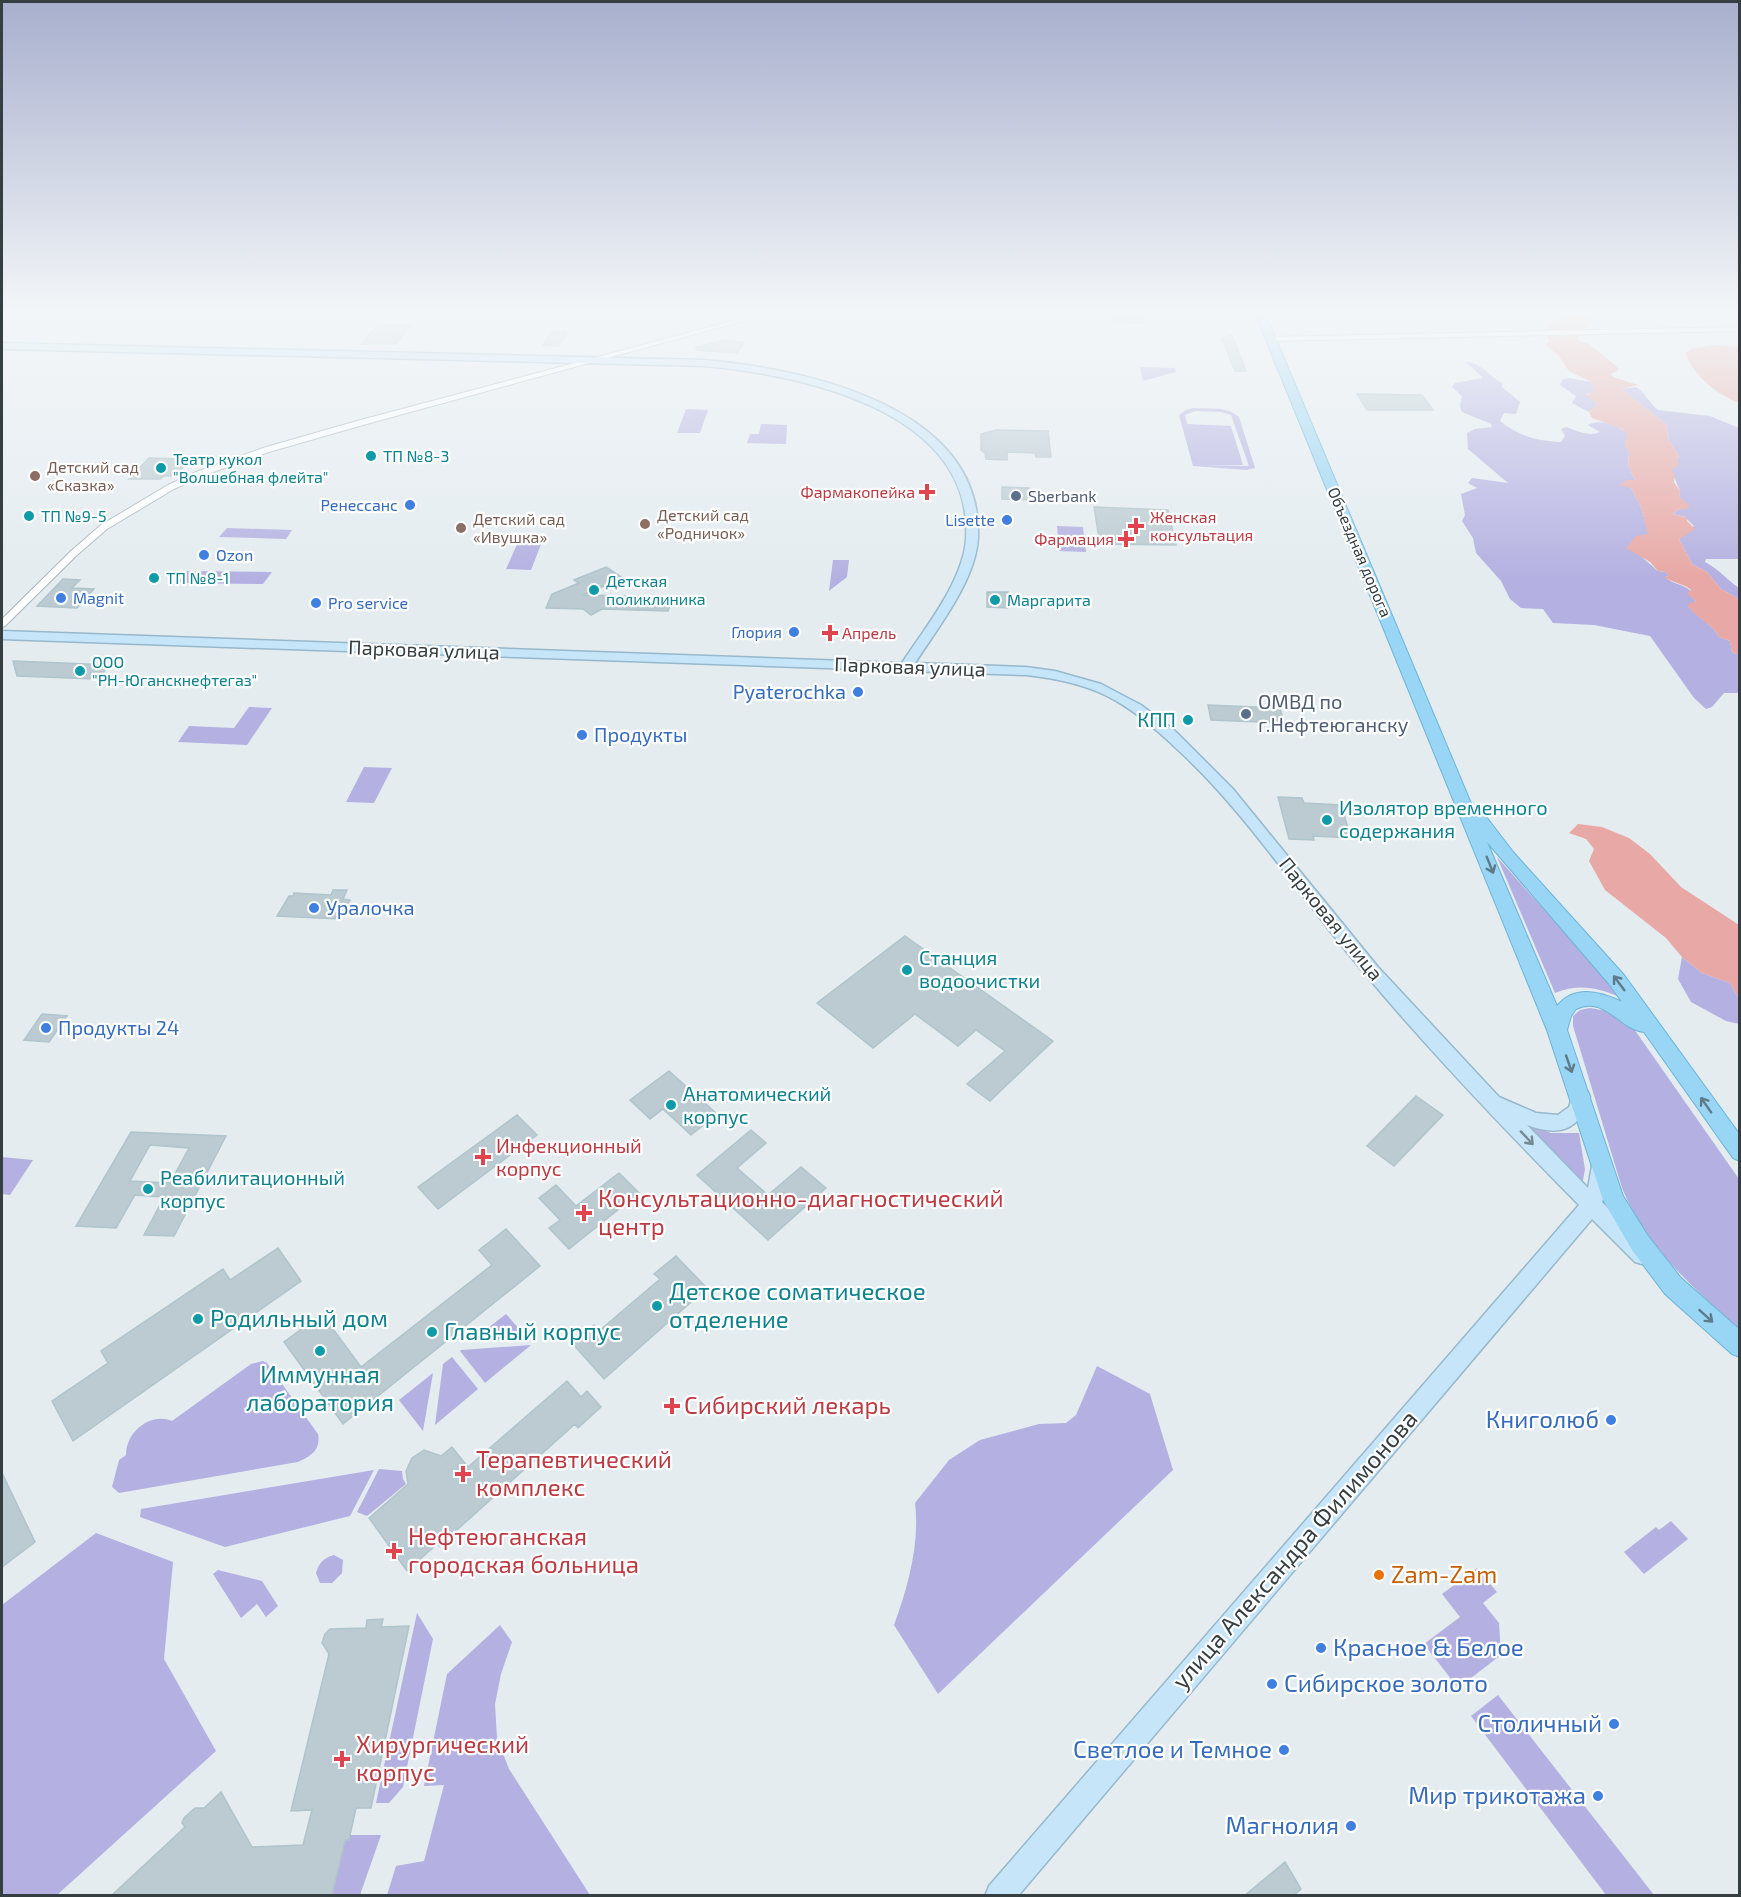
<svg xmlns="http://www.w3.org/2000/svg" width="1741" height="1897" font-family="'Exo 2',sans-serif">
<style>
.green{fill:#b4b0e1;fill-rule:evenodd}
.water{fill:#e8a8a5}
.building{fill:#bbcbd1;stroke:#afc4cb;stroke-width:1.5;fill-rule:evenodd}
.lines{fill:none;stroke-linecap:round;stroke-linejoin:round}
.street-casing{stroke:#a8b5bb;stroke-width:2}
.secondary-casing{stroke:#97b8cc;stroke-width:3}
.primary-casing{stroke:#6bb4d7;stroke-width:2}
.street{fill:#fff;fill-rule:evenodd}
.secondary{fill:#c6e5f9;fill-rule:evenodd}
.primary{fill:#99d5f4;fill-rule:evenodd}
.oneway{stroke:#5d7b89}
.oneway2{stroke:#768a94}
.culture-dot{fill:#0f9aa8;stroke:#fff;stroke-width:2}
.education-dot{fill:#8d6e63;stroke:#fff;stroke-width:2}
.health-dot{fill:#e0444e;stroke:#fff;stroke-width:2}
.service-dot{fill:#5c6f8a;stroke:#fff;stroke-width:2}
.shop-dot{fill:#3f7fe0;stroke:#fff;stroke-width:2}
.food-dot{fill:#e8710a;stroke:#fff;stroke-width:2}
.labels{text-anchor:middle;stroke-width:4.5;stroke-linejoin:round;paint-order:stroke}
.far-culture-label{font-size:16px;fill:#0d838f;stroke:#fff;text-anchor:start}
.far-education-label{font-size:16px;fill:#785e54;stroke:#fff;text-anchor:start}
.far-health-label{font-size:16px;fill:#be3a42;stroke:#fff;text-anchor:end}
.far-service-label{font-size:16px;fill:#4e5e75;stroke:#fff;text-anchor:start}
.far-shop-label{font-size:16px;fill:#366cbe;stroke:#fff;text-anchor:end}
.far-street-label{font-size:16px;fill:#353f42;stroke:#fff}
.street-label{font-size:20px;fill:#353f42;stroke:#fff}
.shop-label{font-size:20px;fill:#366cbe;stroke:#fff;text-anchor:start}
.service-label{font-size:20px;fill:#4e5e75;stroke:#fff;text-anchor:start}
.culture-label{font-size:20px;fill:#0d838f;stroke:#fff;text-anchor:start}
.health-label{font-size:20px;fill:#be3a42;stroke:#fff;text-anchor:start}
.near-health-label{font-size:24px;fill:#be3a42;stroke:#fff;text-anchor:start}
.near-culture-label{font-size:24px;fill:#0d838f;stroke:#fff;text-anchor:start}
.near-shop-label{font-size:24px;fill:#366cbe;stroke:#fff;text-anchor:end}
.near-street-label{font-size:24px;fill:#353f42;stroke:#fff}
.near-food-label{font-size:24px;fill:#c56008;stroke:#fff;text-anchor:start}
</style>
<rect width="100%" height="100%" fill="#e4ecf0"/>
<!-- green -->
<path class="green" d="M1116 313 1144 314 1145 324 1113 323 1112 317Z
M1466 362C1482 363 1489 376 1502 383V387L1520 402 1516 414 1504 413 1500 421C1518 436 1537 441 1561 442L1565 436 1561 429 1566 427C1577 431 1589 437 1600 432L1588 425C1599 418 1619 425 1628 434L1625 445 1629 452 1628 465 1635 480 1631 488 1641 507 1649 535 1643 537 1636 552 1658 571 1666 572 1669 576 1665 577C1672 584 1683 584 1691 591L1688 594 1696 601 1688 606C1697 618 1712 623 1719 637L1730 641 1732 652 1739 655V693H1724L1712 707 1706 709 1694 698 1650 636 1594 625 1553 623 1543 609 1521 608 1510 599 1501 581 1476 553 1473 538 1462 521 1465 515 1461 494 1477 488 1468 483 1472 478 1508 483 1468 449 1467 433 1475 429 1492 427 1491 424 1462 412 1460 406 1462 396 1452 387 1455 383 1483 378Z
M1140 367 1175 368 1176 372 1143 381Z
M1569 378 1591 382 1595 392 1586 394 1597 405 1589 412 1572 403 1576 396 1560 385 1563 379Z
M1636 387C1646 393 1649 403 1658 410L1710 416 1739 428V559H1706L1705 562C1720 570 1726 579 1739 588V599L1721 589 1707 572 1692 564 1679 539 1694 526 1685 517 1673 514 1677 510 1689 507 1679 497 1680 491 1671 470 1679 456 1669 441 1666 424 1621 389Z
M1193 408C1208 409 1227 406 1239 417L1255 468 1247 470 1193 466 1179 415 1186 410ZM1195 411 1221 412 1231 415 1249 466 1198 465H1243L1231 426 1187 424 1185 415Z
M686 409 708 410 700 433H677Z
M761 424 787 425 786 444 747 443 750 434H759Z
M1057 526 1083 527 1086 552 1059 551Z
M227 528 292 530 286 539 219 537Z
M518 542H542L531 570 506 569Z
M833 560H849L847 577 829 591Z
M187 571 272 572 263 584 177 583Z
M249 707 272 708 247 745 178 742 189 726 234 728Z
M364 767 392 768 374 803 346 802Z
M1497 857 1591 962 1620 997C1598 988 1579 983 1555 993Z
M1682 957 1702 973 1730 983 1739 999V1024L1726 1021 1691 1002 1678 979Z
M1590 1008 1614 1012 1634 1029 1739 1179V1329C1693 1287 1646 1248 1622 1188L1573 1026V1016L1580 1010Z
M1524 1124 1551 1133H1579L1585 1169 1582 1186Z
M2 1157 33 1160 10 1195 2 1194Z
M506 1314 527 1338 471 1341Z
M531 1345 485 1383 460 1351 461 1350Z
M452 1357 478 1389 435 1425 443 1364Z
M263 1361 267 1363 318 1434C321 1450 311 1456 298 1462L119 1493 112 1487 119 1460 126 1455C126 1432 150 1412 172 1421L251 1364Z
M1097 1366 1150 1394 1173 1470 938 1694 894 1625C908 1587 920 1543 915 1503L949 1460 980 1440 1039 1424 1066 1423 1076 1415Z
M433 1373 423 1431 399 1400Z
M379 1469 402 1471 403 1479 406 1484 367 1516 357 1512Z
M374 1470 350 1516 225 1547 140 1517 141 1509Z
M1671 1521 1688 1539 1644 1574 1624 1552 1656 1527 1659 1530Z
M96 1533 173 1562 164 1659 216 1751 57 1895H4L2 1891V1605Z
M334 1555 343 1560 342 1573 332 1583H320L316 1573C319 1563 323 1558 334 1555Z
M1477 1568 1497 1592 1483 1603 1499 1623 1501 1655 1458 1688 1424 1644 1460 1617 1442 1594Z
M218 1570 262 1581 278 1606 266 1617 257 1604 241 1618 213 1574Z
M417 1613 433 1639 403 1787 389 1803H376Z
M500 1625 512 1642 501 1674 495 1704 497 1738 509 1769 590 1895H387L396 1866 424 1861 444 1785 424 1786 447 1674Z
M1498 1695 1654 1895H1606L1471 1716Z
M350 1835H381L360 1895 332 1896 345 1840Z"/>
<!-- water -->
<path class="water" d="M1568 313H1604L1591 321 1577 340 1589 344 1616 366 1619 370 1611 374 1613 377 1638 385 1621 389 1666 424 1669 441 1679 456 1677 459 1679 465 1671 470 1675 475 1674 482 1680 491 1679 497 1689 505V508L1677 510 1673 514 1688 518 1687 521 1695 529 1679 539 1692 564 1707 572 1721 589 1739 599V655L1732 652 1730 641 1719 637C1712 623 1696 618 1687 605L1696 601 1687 594 1691 590C1683 583 1673 583 1664 577L1669 576 1666 572 1658 571 1650 562 1626 548 1636 536 1648 534 1641 507 1631 488 1619 485 1627 480H1635L1628 465 1629 452 1625 445 1627 434 1622 429 1592 418 1589 412 1597 405 1586 395 1594 392 1591 382 1569 371 1558 355 1545 345 1550 341 1547 338 1546 328 1556 320 1566 318Z
M1715 345 1739 347V403C1715 393 1695 377 1685 353L1691 349Z
M1578 824 1602 827 1629 838 1650 854 1681 887 1739 925V999L1730 983 1702 973 1682 957 1666 938 1605 890 1589 861 1594 849 1586 839 1569 833Z"/>
<!-- building -->
<path class="building" d="M378 325H411L396 344H361Z
M552 331H568L559 346 543 345Z
M1232 335 1246 371H1235L1222 339Z
M725 340 744 342 737 353 696 350V347Z
M1357 394 1422 395 1433 410H1367Z
M996 430 1048 431 1051 457H1036L1035 453 1007 452V460L986 459 985 453 981 450V434Z
M149 458 191 459 175 476H164L160 479H129Z
M1002 487 1029 488 1030 500 1002 499Z
M1094 507 1168 510 1176 545 1100 544Z
M606 567 623 578 583 595 673 597 668 611 602 609 591 615 583 609 546 608 552 594 579 583 574 580Z
M63 579 80 580 72 588 94 589 77 608 37 606Z
M987 592H1008V608L987 607Z
M13 661 38 662 110 665 97 679 17 676Z
M1208 705 1280 708 1284 723 1211 720Z
M1278 797 1302 798 1304 803 1341 805 1351 838 1313 836 1314 840 1289 839Z
M333 890H347L343 899 350 900 340 919 277 916 289 896H293L294 893 331 895Z
M905 936 1053 1041 990 1101 967 1084 1005 1051 976 1030 958 1046 915 1014 873 1048 817 1003Z
M42 1014 67 1016 49 1042 24 1040Z
M669 1071 717 1114 691 1135 663 1109 650 1119 630 1100Z
M1416 1096 1443 1115 1394 1166 1367 1146Z
M517 1115 537 1135 438 1209 418 1187Z
M751 1130 766 1143 737 1168 768 1195 801 1167 826 1188 768 1240 697 1175Z
M131 1132 226 1136 174 1236 144 1235 164 1197 135 1195 116 1228 76 1226ZM150 1145 189 1148 170 1183 130 1181Z
M619 1173 639 1193 569 1249 549 1228 560 1220 539 1198 556 1185 576 1206Z
M506 1229 540 1266 343 1424 284 1342 322 1314 361 1367 492 1265 479 1250Z
M278 1248 301 1281 73 1441 52 1401 108 1363 101 1351 223 1269 230 1280Z
M676 1256 707 1288 604 1379 572 1343 594 1325 599 1331 660 1279 654 1274Z
M567 1381 581 1397 587 1391 601 1407 578 1428 575 1424 439 1546 437 1544 407 1571 369 1518 408 1484 406 1471 412 1458 424 1450 441 1456 452 1447 468 1467Z
M2 1473 35 1542 2 1567Z
M383 1619 381 1627 409 1626 371 1808H356L349 1840H345L332 1896H111L185 1827 182 1823 184 1818 195 1808H204L221 1792 252 1847 303 1845 312 1810 291 1811 329 1654 322 1643 325 1634 330 1629 366 1628 367 1620Z
M1285 1862 1301 1889 1293 1896H1244Z"/>
<g class="lines">
<!-- street casing -->
<g class="street-casing">
<path id="street" d="M762 313H772L363 425 269 452 202 476 174 489 107 529 77 555 5 626 2 627V619L71 551 101 525 168 485 196 472 263 448 357 421Z
M1740 327V331L1271 341 1268 339 1271 337Z"/>
</g>
<!-- secondary casing -->
<g class="secondary-casing">
<path id="secondary" d="M2 343 704 360C804 369 984 406 978 538 976 580 937 629 915 663L1026 667 1055 671 1101 684 1141 705 1174 730 1233 789 1378 967 1499 1097 1536 1113 1558 1115 1569 1107 1574 1092 1581 1089 1588 1092 1590 1097C1579 1131 1559 1137 1527 1125L1588 1188 1593 1160 1600 1158 1607 1160C1614 1175 1607 1188 1602 1202L1649 1248 1652 1255 1649 1262 1642 1264 1635 1262 1592 1219 1018 1896H985L989 1886 1579 1205C1506 1131 1433 1055 1366 975 1302 901 1250 816 1177 749 1156 729 1132 708 1105 695 1080 683 1053 678 1026 675L2 639V631L902 663C925 628 964 580 966 538 973 410 801 375 704 366L2 349Z"/>
</g>
<!-- primary casing -->
<g class="primary-casing">
<path id="primary" d="M1255 313H1265L1475 813 1484 814 1513 852 1624 975 1740 1135V1161L1733 1158 1644 1032C1620 1030 1605 995 1576 1009L1571 1016 1567 1030 1623 1196 1648 1236 1681 1278 1740 1330V1357L1732 1354 1665 1294 1632 1250 1603 1200 1547 1030ZM1487 842 1610 985 1622 1002C1600 991 1574 985 1557 1006Z"/>
</g>
<!-- street -->
<use href="#street" class="street"/>
<!-- secondary -->
<use href="#secondary" class="secondary"/>
<!-- primary -->
<use href="#primary" class="primary"/>
</g>
<!-- one-way arrows -->
<defs><path id="oneway-shaft" d="M-6 0H5M1.5-3L5.5 0L1.5 3" fill="none" stroke-width="1.6" stroke-linecap="round" stroke-linejoin="round" transform="scale(1.5)"/></defs>
<g class="oneway">
<use href="#oneway-shaft" transform="translate(1490 865) rotate(68)"/>
<use href="#oneway-shaft" transform="translate(1619 983) rotate(-127)"/>
<use href="#oneway-shaft" transform="translate(1569 1064) rotate(71)"/>
<use href="#oneway-shaft" transform="translate(1706 1105) rotate(-125)"/>
<use href="#oneway-shaft" transform="translate(1706 1316) rotate(42)"/>
</g>
<use class="oneway2" href="#oneway-shaft" transform="translate(1527 1138) rotate(47)"/>
<!-- sky -->
<linearGradient id="sky" x2="0" y2="1"><stop stop-color="#a8afcd"/><stop offset="0.54" stop-color="#f3f6f8"/><stop offset="1" stop-color="#f3f6f8" stop-opacity="0"/></linearGradient>
<rect width="1741" height="579" fill="url(#sky)"/>
<!-- markers -->
<g class="culture-dot">
<circle cx="371" cy="456" r="6"/>
<circle cx="161" cy="468" r="6"/>
<circle cx="29" cy="516" r="6"/>
<circle cx="154" cy="578" r="6"/>
<circle cx="594" cy="590" r="6"/>
<circle cx="995" cy="600" r="6"/>
<circle cx="80" cy="671" r="6"/>
<circle cx="1188" cy="720" r="6"/>
<circle cx="1327" cy="820" r="6"/>
<circle cx="907" cy="970" r="6"/>
<circle cx="671" cy="1105" r="6"/>
<circle cx="148" cy="1189" r="6"/>
<circle cx="657" cy="1306" r="6"/>
<circle cx="198" cy="1319" r="6"/>
<circle cx="432" cy="1332" r="6"/>
<circle cx="320" cy="1351" r="6"/>
</g>
<g class="education-dot">
<circle cx="35" cy="476" r="6"/>
<circle cx="645" cy="524" r="6"/>
<circle cx="461" cy="528" r="6"/>
</g>
<g class="health-dot">
<path d="M924 483h6v6h6v6h-6v6h-6v-6h-6v-6h6z"/>
<path d="M1133 517h6v6h6v6h-6v6h-6v-6h-6v-6h6z"/>
<path d="M1123 530h6v6h6v6h-6v6h-6v-6h-6v-6h6z"/>
<path d="M827 624h6v6h6v6h-6v6h-6v-6h-6v-6h6z"/>
<path d="M480 1148h6v6h6v6h-6v6h-6v-6h-6v-6h6z"/>
<path d="M581 1204h6v6h6v6h-6v6h-6v-6h-6v-6h6z"/>
<path d="M669 1397h6v6h6v6h-6v6h-6v-6h-6v-6h6z"/>
<path d="M460 1465h6v6h6v6h-6v6h-6v-6h-6v-6h6z"/>
<path d="M391 1542h6v6h6v6h-6v6h-6v-6h-6v-6h6z"/>
<path d="M339 1750h6v6h6v6h-6v6h-6v-6h-6v-6h6z"/>
</g>
<g class="service-dot">
<circle cx="1016" cy="496" r="6"/>
<circle cx="1246" cy="714" r="6"/>
</g>
<g class="shop-dot">
<circle cx="410" cy="505" r="6"/>
<circle cx="1007" cy="520" r="6"/>
<circle cx="204" cy="555" r="6"/>
<circle cx="61" cy="598" r="6"/>
<circle cx="316" cy="603" r="6"/>
<circle cx="794" cy="632" r="6"/>
<circle cx="858" cy="692" r="6"/>
<circle cx="582" cy="735" r="6"/>
<circle cx="314" cy="908" r="6"/>
<circle cx="46" cy="1028" r="6"/>
<circle cx="1611" cy="1420" r="6"/>
<circle cx="1321" cy="1648" r="6"/>
<circle cx="1272" cy="1684" r="6"/>
<circle cx="1614" cy="1724" r="6"/>
<circle cx="1284" cy="1750" r="6"/>
<circle cx="1598" cy="1796" r="6"/>
<circle cx="1351" cy="1826" r="6"/>
</g>
<circle class="food-dot" cx="1379" cy="1575" r="6"/>
<g class="labels">
<!-- far-culture labels -->
<g class="far-culture-label">
<text x="383" y="462">ТП №8-3</text>
<text x="173" y="465">Театр кукол<tspan x="173" dy="18">"Волшебная флейта"</tspan></text>
<text x="41" y="522">ТП №9-5</text>
<text x="166" y="584">ТП №8-1</text>
<text x="606" y="587">Детская<tspan x="606" dy="18">поликлиника</tspan></text>
<text x="1007" y="606">Маргарита</text>
<text x="92" y="668">ООО<tspan x="92" dy="18">"РН-Юганскнефтегаз"</tspan></text>
</g>
<!-- far-education labels -->
<g class="far-education-label">
<text x="47" y="473">Детский сад<tspan x="47" dy="18">«Сказка»</tspan></text>
<text x="657" y="521">Детский сад<tspan x="657" dy="18">«Родничок»</tspan></text>
<text x="473" y="525">Детский сад<tspan x="473" dy="18">«Ивушка»</tspan></text>
</g>
<!-- far-health labels -->
<g class="far-health-label">
<text x="915" y="498">Фармакопейка</text>
<text x="1150" y="523" text-anchor="start">Женская<tspan x="1150" dy="18">консультация</tspan></text>
<text x="1114" y="545">Фармация</text>
<text x="842" y="639" text-anchor="start">Апрель</text>
</g>
<!-- far-service labels -->
<g class="far-service-label">
<text x="1028" y="502">Sberbank</text>
</g>
<!-- far-shop labels -->
<g class="far-shop-label">
<text x="398" y="511">Ренессанс</text>
<text x="995" y="526">Lisette</text>
<text x="216" y="561" text-anchor="start">Ozon</text>
<text x="73" y="604" text-anchor="start">Magnit</text>
<text x="328" y="609" text-anchor="start">Pro service</text>
<text x="782" y="638">Глория</text>
</g>
<!-- far-street labels -->
<g class="far-street-label">
<text transform="translate(1360 552) rotate(67)" y="6">Объездная дорога</text>
</g>
<!-- street labels -->
<g class="street-label">
<text transform="translate(424 650) rotate(2)" y="7">Парковая улица</text>
<text transform="translate(910 667) rotate(2)" y="7">Парковая улица</text>
<text transform="translate(1331 919) rotate(51)" y="7">Парковая улица</text>
</g>
<!-- shop labels -->
<g class="shop-label">
<text x="846" y="699" text-anchor="end">Pyaterochka</text>
<text x="594" y="742">Продукты</text>
<text x="326" y="915">Уралочка</text>
<text x="58" y="1035">Продукты 24</text>
</g>
<!-- service labels -->
<g class="service-label">
<text x="1258" y="709">ОМВД по<tspan x="1258" dy="23">г.Нефтеюганску</tspan></text>
</g>
<!-- culture labels -->
<g class="culture-label">
<text x="1176" y="727" text-anchor="end">КПП</text>
<text x="1339" y="815">Изолятор временного<tspan x="1339" dy="23">содержания</tspan></text>
<text x="919" y="965">Станция<tspan x="919" dy="23">водоочистки</tspan></text>
<text x="683" y="1101">Анатомический<tspan x="683" dy="23">корпус</tspan></text>
<text x="160" y="1185">Реабилитационный<tspan x="160" dy="23">корпус</tspan></text>
</g>
<!-- health labels -->
<g class="health-label">
<text x="496" y="1153">Инфекционный<tspan x="496" dy="23">корпус</tspan></text>
</g>
<!-- near-health labels -->
<g class="near-health-label">
<text x="598" y="1207">Консультационно-диагностический<tspan x="598" dy="28">центр</tspan></text>
<text x="684" y="1414">Сибирский лекарь</text>
<text x="476" y="1468">Терапевтический<tspan x="476" dy="28">комплекс</tspan></text>
<text x="408" y="1545">Нефтеюганская<tspan x="408" dy="28">городская больница</tspan></text>
<text x="356" y="1753">Хирургический<tspan x="356" dy="28">корпус</tspan></text>
</g>
<!-- near-culture labels -->
<g class="near-culture-label">
<text x="669" y="1300">Детское соматическое<tspan x="669" dy="28">отделение</tspan></text>
<text x="210" y="1327">Родильный дом</text>
<text x="444" y="1340">Главный корпус</text>
<text x="320" y="1383" text-anchor="middle">Иммунная<tspan x="320" dy="28">лаборатория</tspan></text>
</g>
<!-- near-shop labels -->
<g class="near-shop-label">
<text x="1599" y="1428">Книголюб</text>
<text x="1333" y="1656" text-anchor="start">Красное &amp; Белое</text>
<text x="1284" y="1692" text-anchor="start">Сибирское золото</text>
<text x="1602" y="1732">Столичный</text>
<text x="1272" y="1758">Светлое и Темное</text>
<text x="1586" y="1804">Мир трикотажа</text>
<text x="1339" y="1834">Магнолия</text>
</g>
<!-- near-street labels -->
<g class="near-street-label">
<text transform="translate(1295 1550) rotate(-49)" y="8">улица Александра Филимонова</text>
</g>
<!-- near-food labels -->
<g class="near-food-label">
<text x="1391" y="1583">Zam-Zam</text>
</g>
</g>
<!-- border -->
<rect width="1741" height="1897" fill="none" stroke="#353f42" stroke-width="6"/>
</svg>
